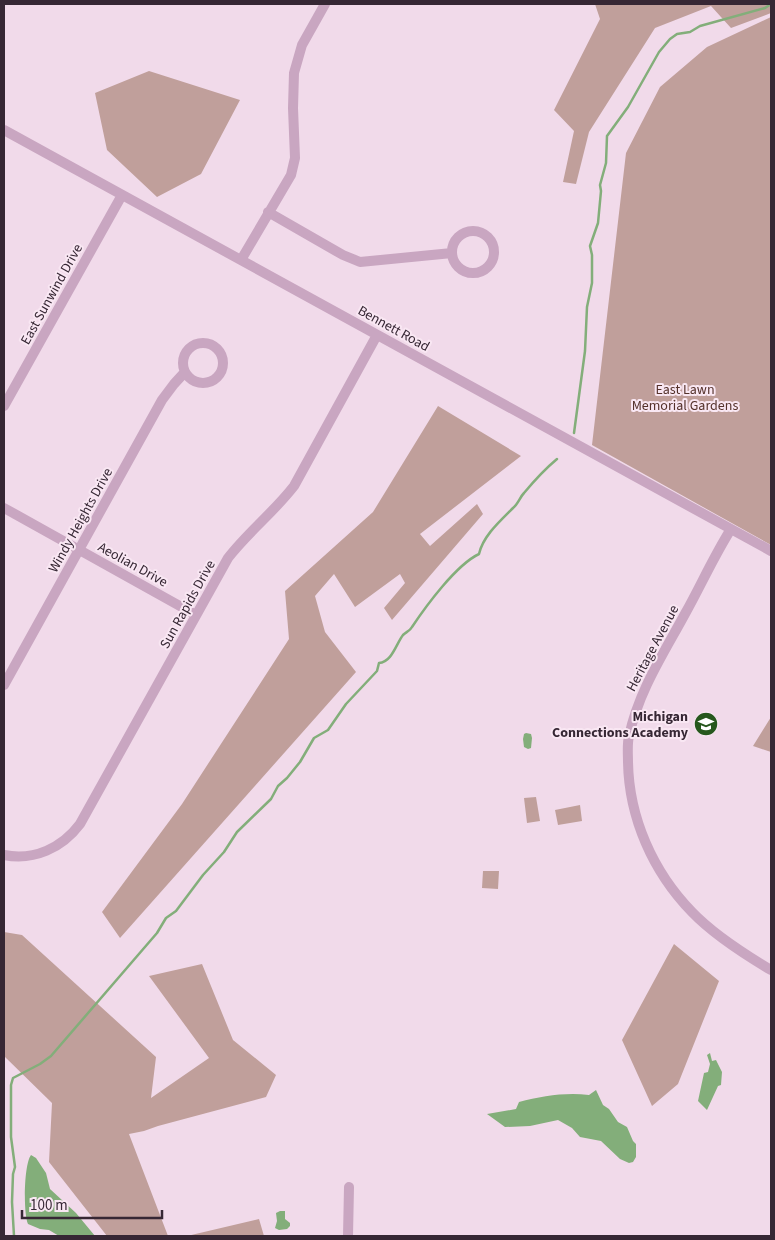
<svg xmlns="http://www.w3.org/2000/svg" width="775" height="1240" font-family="'Source Sans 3',sans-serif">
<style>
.green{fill:#c09f9b}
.water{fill:#83ae7a}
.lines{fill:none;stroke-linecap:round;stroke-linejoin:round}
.stream{stroke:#83ae7a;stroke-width:2.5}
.minor{stroke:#c9a6c1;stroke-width:10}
.labels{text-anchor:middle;stroke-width:4;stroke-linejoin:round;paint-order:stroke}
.street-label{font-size:14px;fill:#362734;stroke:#f9e7f3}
.park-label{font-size:14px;fill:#54312b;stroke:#f9e7f3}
.poi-label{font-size:14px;font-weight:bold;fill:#362734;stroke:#f9e7f3;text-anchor:end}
</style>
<rect width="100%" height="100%" fill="#f1daea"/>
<!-- green -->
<path class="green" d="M595 4H771V13L731 28 711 6 655 28 589 132 576 184 563 182 574 131 554 110 600 19Z
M771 17V545L592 445 626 153 660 87 707 47Z
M149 71 240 100 201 174 157 197 107 150 95 93Z
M438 406 521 456 420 534 430 546 477 504 483 514 392 620 384 608 405 583 400 574 355 607 334 574 315 596 325 632 356 672 120 938 102 912 182 804 289 639 285 591 373 512Z
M771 717V752L753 746Z
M536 797 540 821 527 823 524 798Z
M580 805 582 821 558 825 555 810Z
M483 871H499L498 889 482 888Z
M4 932 22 935 156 1057 151 1098 209 1058 149 976 202 964 233 1040 276 1075 266 1097 158 1126 144 1131 129 1134 168 1236H107L49 1162 52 1103 4 1056Z
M674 944 719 981 678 1084 652 1106 622 1040Z
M259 1219 264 1236H187Z"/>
<!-- water -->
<path class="water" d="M526 733 531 734 532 738 531 748 528 749 524 747 523 739 524 734Z
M710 1053 712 1061 716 1060 722 1072 721 1085 718 1086 707 1110 698 1101 704 1073 708 1072 710 1064 707 1055Z
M596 1090 603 1105 609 1109 618 1122 627 1127 633 1141 636 1144V1157L633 1162 629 1163 620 1159 601 1141 580 1137 572 1128 558 1120 530 1126 505 1127 487 1114 516 1109 519 1102C542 1096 566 1092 589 1095Z
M31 1155 36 1158 46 1173 50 1189 76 1213 95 1236H59L49 1230 40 1229 28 1224C23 1213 24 1164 31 1155Z
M280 1211H285V1219L290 1223V1226L287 1229 279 1230 275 1228 277 1221 276 1213Z"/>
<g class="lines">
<!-- stream -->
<path class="stream" d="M574 433 585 351 587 307 592 283V255L590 246 598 223 601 191 600 185 606 163 607 136 628 107 659 52 670 39 677 34 690 32 700 26 765 8 771 4
M14 1236 12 1202 13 1174 15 1167 11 1137V1085L13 1078 40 1064 51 1056 157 933 166 918 176 911 203 875 224 852 237 832 271 799 278 786 287 778 300 762 314 738 328 730 346 704 377 671 379 663C392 662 396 644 403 635 406 632 410 631 412 627 426 606 456 565 479 554 483 536 500 521 513 508 518 504 520 497 524 493 534 481 545 469 557 459"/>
<!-- minor -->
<path class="minor" d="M4 130 771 551
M268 212 343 255 360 262 452 253
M452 252a21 21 0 1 1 42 0a21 21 0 1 1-42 0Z
M241 260 291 175 295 158 293 108 294 73 302 45 325 4
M183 363a20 20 0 1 1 40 0a20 20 0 1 1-40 0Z
M4 406 122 195
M4 508 196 615
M731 529C714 556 701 585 686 612 664 653 639 690 629 736 627 744 628 754 628 762 629 818 653 872 692 912 714 935 744 954 771 970
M4 685 162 400 174 384 185 372
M4 855C34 861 62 848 80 824L228 558C248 532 274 512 294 486L377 335
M348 1236 349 1187"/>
</g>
<!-- icons -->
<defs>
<g id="school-disc" transform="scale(1.25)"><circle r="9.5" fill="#26571d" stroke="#f9e7f3"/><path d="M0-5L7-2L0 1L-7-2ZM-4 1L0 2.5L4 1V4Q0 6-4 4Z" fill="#fff"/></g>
</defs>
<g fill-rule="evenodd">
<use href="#school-disc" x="706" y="724"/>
</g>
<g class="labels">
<!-- street labels -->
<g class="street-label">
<text transform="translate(51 294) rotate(-61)" y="5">East Sunwind Drive</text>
<text transform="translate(394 328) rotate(29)" y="5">Bennett Road</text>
<text transform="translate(80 520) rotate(-61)" y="5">Windy Heights Drive</text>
<text transform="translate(133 564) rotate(29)" y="5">Aeolian Drive</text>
<text transform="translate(187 604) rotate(-61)" y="5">Sun Rapids Drive</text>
<text transform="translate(652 648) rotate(-62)" y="5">Heritage Avenue</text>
</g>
<!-- park labels -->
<g class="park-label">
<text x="685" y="394">East Lawn<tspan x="685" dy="16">Memorial Gardens</tspan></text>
</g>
<!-- poi labels -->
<g class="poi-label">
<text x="688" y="721">Michigan<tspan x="688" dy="16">Connections Academy</tspan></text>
</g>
</g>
<!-- border -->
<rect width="775" height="1240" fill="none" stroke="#362734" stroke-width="10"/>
<!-- scale -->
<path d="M22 1210v8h140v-8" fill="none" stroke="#362734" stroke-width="2.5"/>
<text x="30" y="1210" font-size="15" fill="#362734" stroke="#f9e7f3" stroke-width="4" paint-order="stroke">100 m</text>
</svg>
